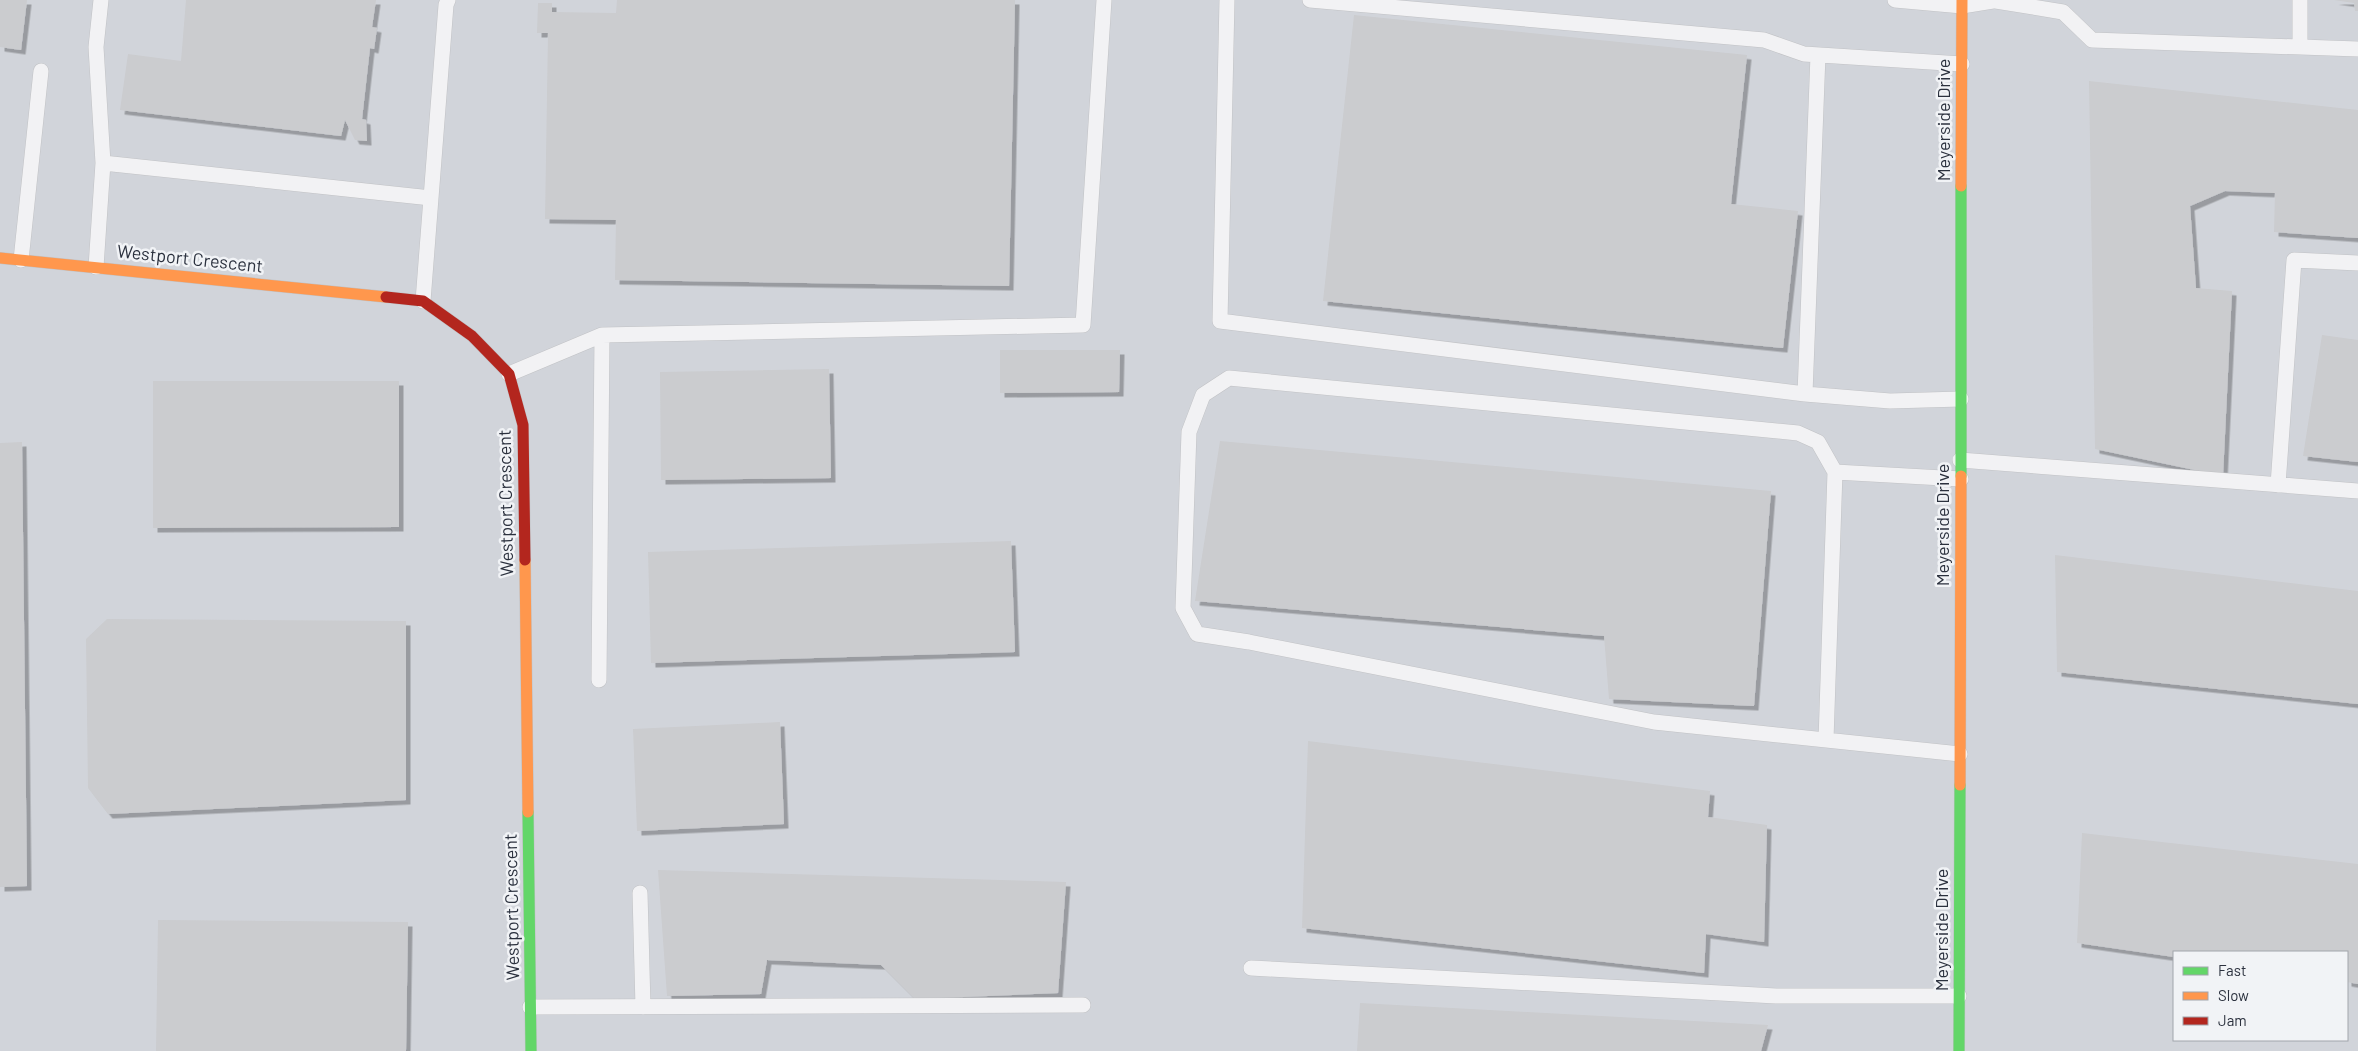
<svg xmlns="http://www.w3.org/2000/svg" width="2358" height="1051" font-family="Barlow,sans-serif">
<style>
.built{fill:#d1d4da;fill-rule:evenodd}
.building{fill:#cbcccf;filter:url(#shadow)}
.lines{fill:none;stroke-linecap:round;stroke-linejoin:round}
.lane-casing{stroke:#c1c2c5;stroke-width:16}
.fast-casing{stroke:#c1c2c5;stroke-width:12}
.slow-casing{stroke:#c1c2c5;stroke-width:12}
.jam-casing{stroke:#c1c2c5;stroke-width:12}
.lane{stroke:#f2f2f4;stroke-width:15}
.fast{stroke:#63d668;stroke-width:11}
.slow{stroke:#ff974d;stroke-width:11}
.jam{stroke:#b3261e;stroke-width:11}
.labels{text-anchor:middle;stroke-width:5;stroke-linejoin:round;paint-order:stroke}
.street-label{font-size:18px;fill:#2b313e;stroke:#f1f3f6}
</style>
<defs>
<filter id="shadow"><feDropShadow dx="4.5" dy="4.5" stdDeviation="0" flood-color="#0004"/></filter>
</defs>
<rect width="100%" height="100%" fill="#e2e4e7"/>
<!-- built -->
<path class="built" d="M0 0H2358V1051H0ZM2174 952H2347V1040H2174Z"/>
<!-- building -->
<path class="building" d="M0 0H27L21 50 0 47Z
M186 0H376L372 27 377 28 374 49 370 48 362 119 366 120 367 141 355 140 345 120 341 136 120 110 128 54 181 61Z
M617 0H1015L1009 286 615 280 616 220 545 219 548 33H537L538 3H552V12L616 13Z
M2334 0H2358V11H2355L2354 3Z
M1354 15 1747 55 1731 204 1798 211 1783 348 1323 301Z
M2089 81 2358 110V238L2274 232 2275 193 2225 191 2190 206 2196 288 2232 291 2223 476 2095 449Z
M2322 335 2358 340V462L2303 456Z
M1000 350H1120L1119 392 1000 393Z
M829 369 831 478 661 480 660 372Z
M153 381H399V527L153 528Z
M1220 441 1771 491 1754 706 1609 699 1604 636 1195 601Z
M22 442 27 886 0 887V443Z
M1011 541 1015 652 651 663 648 552Z
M2055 555 2358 591V704L2057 672Z
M107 619 406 621V800L108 814 88 788 86 639Z
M780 722 784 824 637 831 633 729Z
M1308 741 1710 791 1708 817 1767 825 1764 942 1706 934 1704 973 1302 928Z
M2082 833 2358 864V984L2347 982V952H2174V957L2077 943Z
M658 870 1066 882 1058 993 915 999 881 965 767 960 761 994 667 996Z
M158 920 408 922 406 1051H156Z
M1360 1003 1768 1025 1761 1051H1357Z"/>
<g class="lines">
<!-- lane casing -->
<g class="lane-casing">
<path id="lane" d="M1227 0 1220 321 1805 394 1818 55
M1310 0 1764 40 1804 54 1962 64
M1895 0 1962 6 1999 0
M2300 0V47
M1996 1 2063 12 2092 40 2358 49
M103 163 431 198
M21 260 41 71
M96 267 103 163 96 47 101 0
M423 301 446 5 448 0
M509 374 602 335 1083 325 1104 0
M1805 394 1890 401 1961 399
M1960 460 2358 491
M2278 485 2294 260 2358 263
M599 680 602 335
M1826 740 1835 472
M1960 754 1654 722 1249 642 1197 634 1183 608 1189 432 1203 395 1229 378 1798 433 1818 442 1835 472 1961 479
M640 893 643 1007
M1251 968 1776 996H1959
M530 1007 1083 1005"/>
</g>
<!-- fast casing -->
<g class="fast-casing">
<path id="fast" d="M1961 476V186
M528 812 531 1051
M1959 1051 1960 785"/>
</g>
<!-- slow casing -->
<g class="slow-casing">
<path id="slow" d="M1961 186 1962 0
M0 258 386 297
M525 560 528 812
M1960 785 1961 476"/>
</g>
<!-- jam casing -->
<g class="jam-casing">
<path id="jam" d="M386 297 423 301 472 336 509 374 523 425 525 560"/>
</g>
<!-- lane -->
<use href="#lane" class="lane"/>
<!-- fast -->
<use href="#fast" class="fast"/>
<!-- slow -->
<use href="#slow" class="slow"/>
<!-- jam -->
<use href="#jam" class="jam"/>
</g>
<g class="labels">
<!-- street labels -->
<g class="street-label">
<text transform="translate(1944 120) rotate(-90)" y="6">Meyerside Drive</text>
<text transform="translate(190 259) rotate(6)" y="6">Westport Crescent</text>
<text transform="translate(506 503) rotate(-91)" y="6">Westport Crescent</text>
<text transform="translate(1943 525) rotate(-90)" y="6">Meyerside Drive</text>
<text transform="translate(512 907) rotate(-91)" y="6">Westport Crescent</text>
<text transform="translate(1942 930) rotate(-90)" y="6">Meyerside Drive</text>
</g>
</g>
<!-- legend -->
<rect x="2173" y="951" width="175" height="90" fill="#f1f3f6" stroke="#a2a5ac"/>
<rect x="2183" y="967" width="25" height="8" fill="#63d668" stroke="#a2a5ac"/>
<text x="2218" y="976" font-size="15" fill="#2b313e">Fast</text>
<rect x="2183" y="992" width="25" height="8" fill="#ff974d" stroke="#a2a5ac"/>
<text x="2218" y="1001" font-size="15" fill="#2b313e">Slow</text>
<rect x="2183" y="1017" width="25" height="8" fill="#b3261e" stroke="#a2a5ac"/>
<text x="2218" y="1026" font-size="15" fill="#2b313e">Jam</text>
</svg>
